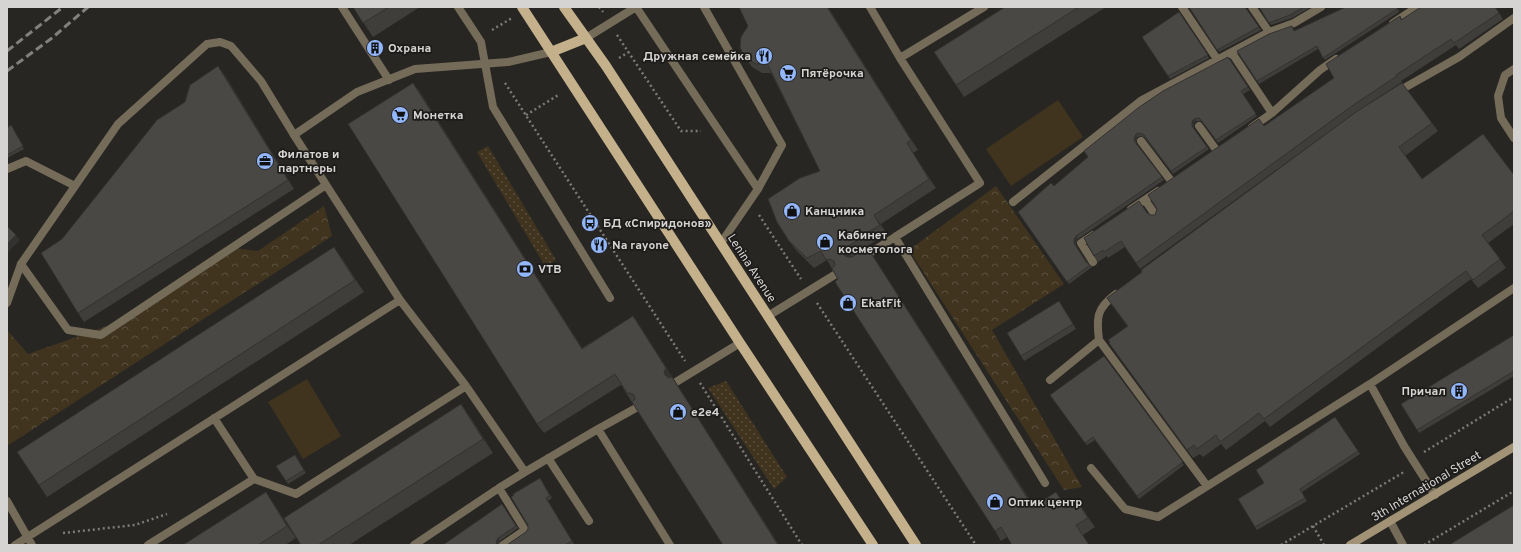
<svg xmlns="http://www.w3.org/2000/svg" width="1521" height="552" font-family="Overpass,sans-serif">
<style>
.grass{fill:url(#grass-dots)}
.forest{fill:url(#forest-crowns)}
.garden{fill:#40341e}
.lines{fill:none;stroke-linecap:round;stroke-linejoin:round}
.path{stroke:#7c7b78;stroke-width:2.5;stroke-dasharray:2 3;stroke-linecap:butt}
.lane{stroke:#756b59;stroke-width:8}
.street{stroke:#756b59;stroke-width:8}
.secondary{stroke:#a29276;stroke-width:8}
.primary{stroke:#c4b18b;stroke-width:10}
.rail{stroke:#81807e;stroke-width:3;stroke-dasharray:8 4;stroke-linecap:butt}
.wall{fill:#3f3e3b}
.shaded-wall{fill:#333230}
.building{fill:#494845;stroke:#333230}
.labels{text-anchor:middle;stroke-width:3.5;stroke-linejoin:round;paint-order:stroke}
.poi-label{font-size:12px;font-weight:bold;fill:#d5d4d2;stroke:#1e1c1a;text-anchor:start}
.street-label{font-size:12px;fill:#d5d4d2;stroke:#1e1c1a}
</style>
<defs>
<pattern id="grass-dots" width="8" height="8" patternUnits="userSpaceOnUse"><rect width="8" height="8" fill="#40341e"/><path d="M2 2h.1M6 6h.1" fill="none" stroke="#5b503e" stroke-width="1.8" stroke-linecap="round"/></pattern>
<pattern id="forest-crowns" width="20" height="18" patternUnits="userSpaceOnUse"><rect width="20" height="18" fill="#40341e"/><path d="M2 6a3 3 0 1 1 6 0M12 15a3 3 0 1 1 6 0" fill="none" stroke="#5b503e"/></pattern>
</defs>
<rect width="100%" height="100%" fill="#272623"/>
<!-- grass -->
<path class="grass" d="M488 146 556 260 545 266 477 152Z
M726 381 787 477 774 489 708 388Z"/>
<!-- forest -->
<path class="forest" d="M996 186 1064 284 992 330 1082 487 1064 490 909 250Z
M324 206 332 236 7 446V330L28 354 110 325 225 247 258 251Z"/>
<!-- garden -->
<path class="garden" d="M1058 100 1083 137 1011 186 986 149Z
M307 379 341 436 303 459 268 402Z"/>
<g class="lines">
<!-- path -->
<path class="path" d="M599 7 603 12
M492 30 512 18
M617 35 681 131H701
M619 58 629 52
M505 83 685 361
M526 115 560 94
M759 215 801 279
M817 303 976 545
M700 383 802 545
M1424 452 1514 397
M1313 526 1324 545
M63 533 135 525 167 514
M1281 545 1404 472
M1424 545 1514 491"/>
<!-- lane -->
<path class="lane" d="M342 7 389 80
M458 7 481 42 493 107 610 298
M636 7 758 189
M704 7 782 145 758 189 721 243
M870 7 900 58 980 183 895 237 1045 483
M1182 7 1217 59
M1252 7 1269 32
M1393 23 1417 7
M586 38 636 7
M1232 53 1272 113
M900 58 984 7
M1514 69 1505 75 1498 96 1501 118 1514 138
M1397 92 1459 57 1514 18
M1199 126 1217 151
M1252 127 1272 113 1320 70 1336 59
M294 135 400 300 466 386 525 472 598 429 670 545
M1141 141 1172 182
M7 169 26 161 75 186
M1145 200 1156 216
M1013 202 1142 100 1269 32 1294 23 1321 7
M1131 209 1158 191
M862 258 895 237
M1093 262 1081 243 1093 235
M21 264 68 330 101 335 326 185
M1116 294C1097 308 1096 317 1099 340L1207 486
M768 316 836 274
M1050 380 1099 340
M676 382 740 343
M1370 384 1404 446 1435 495
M214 418 254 479
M598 429 636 408
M548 458 589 521
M1091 468 1125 509 1158 517 1370 384 1514 288
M499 488 525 530 503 545
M7 501 32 545
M1390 521 1403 545
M15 545 400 300
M148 545 254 479 296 494 466 386
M414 545 499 488 525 472"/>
<!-- street -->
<path class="street" d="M7 303 21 264 118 124 207 44 220 42 231 46 261 81 294 135 357 92 415 69 508 62 551 52"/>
<!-- secondary -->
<path class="secondary" d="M1350 545 1514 447"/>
<!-- primary -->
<path class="primary" d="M522 7 740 343 873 545
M564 7 606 66 916 545
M551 52 586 38"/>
<!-- rail -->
<path class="rail" d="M7 51 63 7
M7 71 52 38 88 7"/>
</g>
<!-- wall -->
<path class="wall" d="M353 7H420L373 37Z
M739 7H828L918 150 913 153 936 188 881 224 887 234 867 246 868 248 1034 506 1063 502 1066 507 1077 501 1095 527 1083 535 1089 545H1012L1007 537 1001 541 995 531 838 279 832 269 827 260 814 268 796 250 789 241 820 171 771 73H762L752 67 745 57 748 26Z
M1005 7H1106L964 97 956 85Z
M1189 7 1247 10 1261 30 1219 52Z
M1259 7H1311L1292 18 1271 25Z
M1346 7H1397L1399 12 1325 60 1318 49 1259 84 1237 51 1294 31Z
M1495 7 1503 19 1459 49 1456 45 1401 81 1402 82 1356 112 1140 269 1125 247 1108 258 1107 256 1098 262 1094 256 1148 213 1150 215H1155L1264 126 1334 78 1400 16 1402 19Z
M1179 12 1209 58 1170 79 1142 37Z
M1228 57 1250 90 1243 94 1257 116 1218 143 1203 122 1201 121H1196L1194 124V129L1209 149 1173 174 1145 138 1141 136 1137 137 1136 141V144L1164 180 1078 239 1076 243V246L1087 262 1092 267 1069 284 1018 212 1054 186Z
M225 75 294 189 84 322 78 313 62 239Z
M413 83 420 92 582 348 633 316 640 326 779 545H723L621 385 544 433 537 424Z
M1402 83 1438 131 1405 156 1422 179 1514 175V224L1488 243 1506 268 1478 288 1471 279 1270 427 1265 421 1226 450 1221 444 1203 457 1200 454 1193 458 1115 352 1127 326 1107 298Z
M11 125 24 149 7 158V128Z
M342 258 364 292 47 497 39 485Z
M1059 301 1076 329 1024 361 1021 356Z
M1514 335V376L1419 433 1417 430Z
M1104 356 1184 465 1139 499 1095 440 1087 445 1050 395Z
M1335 417 1360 454 1302 492 1307 501 1257 530 1255 527 1264 483Z
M471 418 493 453 349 545H301Z
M295 455 306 473 288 484 276 466Z
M540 478 552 498 548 501 574 544 572 545H507L526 532 528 529Z
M266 492 296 538 285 545H183Z
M502 504 518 528 500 541 498 545H443Z"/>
<!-- shaded-wall -->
<path class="shaded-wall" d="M827 7H828L918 150 911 140Z
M218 66 225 75 294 189 288 180Z
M413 83 420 92 589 359 582 349Z
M1194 119 1196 121 1194 124V129L1192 126V121Z
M1136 134 1137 137 1136 141 1137 144 1134 139Z
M907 143 913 153 936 188 929 179Z
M874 215 881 224 887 234 880 225Z
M16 235 20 240 7 253V244Z
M1076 236 1078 239 1076 243V246L1074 243V240Z
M334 247 342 258 364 292 355 280Z
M867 247 874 257 1040 516 1033 507Z
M846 248 853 258 851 265 844 255V250Z
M633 316 640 326 779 545H778L671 382 665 375Z
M461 404 471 418 493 453 483 439Z
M266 492 274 504 296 538 287 526Z
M1077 501 1084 510 1095 527 1088 518Z
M498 538 500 541 498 545H497L496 542Z"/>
<!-- building -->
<path class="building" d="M353 7H389L363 23Z
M739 7H827L911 140 907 143 929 179 874 215 880 225 860 237 861 238 846 248 844 250V255L847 257H852L867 247 1033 507 1056 492 1066 508 1077 501 1088 518 1076 525 1089 545H1012L1001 527 995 531 835 282 838 279 832 269 835 265 834 261 830 259 826 260 821 251 807 258 789 241 777 222 768 199 800 178 820 171 767 63 756 64 745 57 742 52 740 47 741 37 748 26Z
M1005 7H1079L956 85 934 52Z
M1189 7H1245L1259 27 1217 50Z
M1259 7H1304L1290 15 1269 23Z
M1346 7H1396L1397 9 1323 58 1317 46 1257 81 1237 51 1269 34 1292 26 1294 31Z
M1421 7H1495L1499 13 1454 43 1451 39 1396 75 1397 76 1352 106 1136 263 1121 241 1104 252 1103 250 1094 256 1084 238 1139 201 1147 213 1150 215H1155L1157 209 1148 195 1259 119 1264 126 1334 78 1326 64 1400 16 1401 20Z
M1179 12 1208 55 1168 76 1142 37Z
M1228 57 1248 87 1241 91 1256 114 1216 140 1201 120 1199 118 1194 119 1192 121V126L1207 147 1171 171 1144 135 1139 133 1136 134 1134 139 1135 142 1162 177 1076 236 1074 240V243L1086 262 1090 265 1067 282 1018 212 1051 183 1054 186 1088 157 1084 151 1138 108 1163 91Z
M218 66 288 180 78 313 41 253 62 239 157 120 185 102 190 85Z
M413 83 582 349 633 316 666 368 664 372 665 375 669 378 672 377 778 545H723L632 402 635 399 634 395 630 393H627L615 374 537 424 348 124Z
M1402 83 1432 123 1399 147 1422 179 1483 134 1514 175V211L1482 235 1500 259 1473 280 1466 271 1264 419 1259 413 1220 442 1216 435 1197 449 1194 445 1187 450 1109 343 1110 342 1108 340 1128 326 1107 298 1142 272 1141 270 1356 112Z
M11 125 23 146 7 155V128Z
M7 226 16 235 7 244Z
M334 247 355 280 39 485 17 452Z
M1059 301 1073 324 1021 356 1007 333Z
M1514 335V371L1417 430 1401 404Z
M1104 356 1183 462 1137 496 1093 437 1085 443 1050 395Z
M461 404 483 439 318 545H301L284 518Z
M1335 417 1358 451 1300 489 1305 498 1255 527 1238 499 1264 483 1256 470Z
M295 455 304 470 286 481 276 466Z
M540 478 550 496 546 498 572 541 565 545H507L526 532 528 529V525L511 497 514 495 513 494Z
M266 492 287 526 258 545H183Z
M502 504 516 526 498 538 496 542 497 545H443Z
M1514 505V545H1449Z"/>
<!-- icons -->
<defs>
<g id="building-disc" transform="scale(0.9)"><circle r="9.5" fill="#93b7fd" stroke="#1e1c1a"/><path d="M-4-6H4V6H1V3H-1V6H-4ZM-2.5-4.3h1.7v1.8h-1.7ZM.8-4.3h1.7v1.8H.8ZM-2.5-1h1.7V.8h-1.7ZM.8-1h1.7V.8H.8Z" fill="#111"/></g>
<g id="restaurant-disc" transform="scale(0.9)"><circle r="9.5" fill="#93b7fd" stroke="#1e1c1a"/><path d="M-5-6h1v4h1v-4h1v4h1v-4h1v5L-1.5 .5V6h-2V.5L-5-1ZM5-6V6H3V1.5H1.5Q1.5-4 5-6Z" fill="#111"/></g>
<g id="supermarket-disc" transform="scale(0.9)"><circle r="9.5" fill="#93b7fd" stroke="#1e1c1a"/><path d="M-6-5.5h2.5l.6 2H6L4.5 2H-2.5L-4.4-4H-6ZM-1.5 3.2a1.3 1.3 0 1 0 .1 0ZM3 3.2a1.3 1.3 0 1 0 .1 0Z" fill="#111"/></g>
<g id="office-disc" transform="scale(0.9)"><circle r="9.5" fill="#93b7fd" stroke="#1e1c1a"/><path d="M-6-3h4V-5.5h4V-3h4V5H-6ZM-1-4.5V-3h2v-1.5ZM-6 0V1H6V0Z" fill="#111"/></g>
<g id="shop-disc" transform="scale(0.9)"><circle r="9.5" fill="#93b7fd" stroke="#1e1c1a"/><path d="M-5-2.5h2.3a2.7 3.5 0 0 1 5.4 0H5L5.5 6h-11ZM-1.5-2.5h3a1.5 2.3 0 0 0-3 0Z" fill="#111"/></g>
<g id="bus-disc" transform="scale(0.9)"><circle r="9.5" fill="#93b7fd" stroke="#1e1c1a"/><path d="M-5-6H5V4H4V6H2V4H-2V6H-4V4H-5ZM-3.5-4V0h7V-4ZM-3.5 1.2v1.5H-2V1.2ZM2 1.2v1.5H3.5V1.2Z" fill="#111"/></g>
<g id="bank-disc" transform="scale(0.9)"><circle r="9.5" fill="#93b7fd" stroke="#1e1c1a"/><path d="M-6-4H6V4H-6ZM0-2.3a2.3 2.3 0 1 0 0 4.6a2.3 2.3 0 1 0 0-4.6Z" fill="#111"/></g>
</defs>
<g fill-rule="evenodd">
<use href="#building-disc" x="375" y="48"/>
<use href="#restaurant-disc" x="764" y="56"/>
<use href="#supermarket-disc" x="788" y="73"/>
<use href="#supermarket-disc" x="400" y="115"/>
<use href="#office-disc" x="265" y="161"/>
<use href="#shop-disc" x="792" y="211"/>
<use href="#bus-disc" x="590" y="223"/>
<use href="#shop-disc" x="825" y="242"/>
<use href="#restaurant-disc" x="599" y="245"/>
<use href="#bank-disc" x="525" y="269"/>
<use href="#shop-disc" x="848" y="303"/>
<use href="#building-disc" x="1459" y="391"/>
<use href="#shop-disc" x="678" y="412"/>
<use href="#shop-disc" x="995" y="502"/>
</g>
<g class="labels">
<!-- poi labels -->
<g class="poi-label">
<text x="388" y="52">Охрана</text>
<text x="751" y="60" text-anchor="end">Дружная семейка</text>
<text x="801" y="77">Пятёрочка</text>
<text x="413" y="119">Монетка</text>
<text x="278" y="158">Филатов и<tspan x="278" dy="14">партнеры</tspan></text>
<text x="805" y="215">Канцника</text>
<text x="603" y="227">БД «Спиридонов»</text>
<text x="838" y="239">Кабинет<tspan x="838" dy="14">косметолога</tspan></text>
<text x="612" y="249">Na rayone</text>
<text x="538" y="273">VTB</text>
<text x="861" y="307">EkatFit</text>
<text x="1446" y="395" text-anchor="end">Причал</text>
<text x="691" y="416">е2е4</text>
<text x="1008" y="506">Оптик центр</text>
</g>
<!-- street labels -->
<g class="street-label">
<text transform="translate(752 268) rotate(57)" y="4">Lenina Avenue</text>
<text transform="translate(1426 486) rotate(-31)" y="4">3th International Street</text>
</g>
</g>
<!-- border -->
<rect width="1521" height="552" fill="none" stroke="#d5d4d2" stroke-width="16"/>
</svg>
